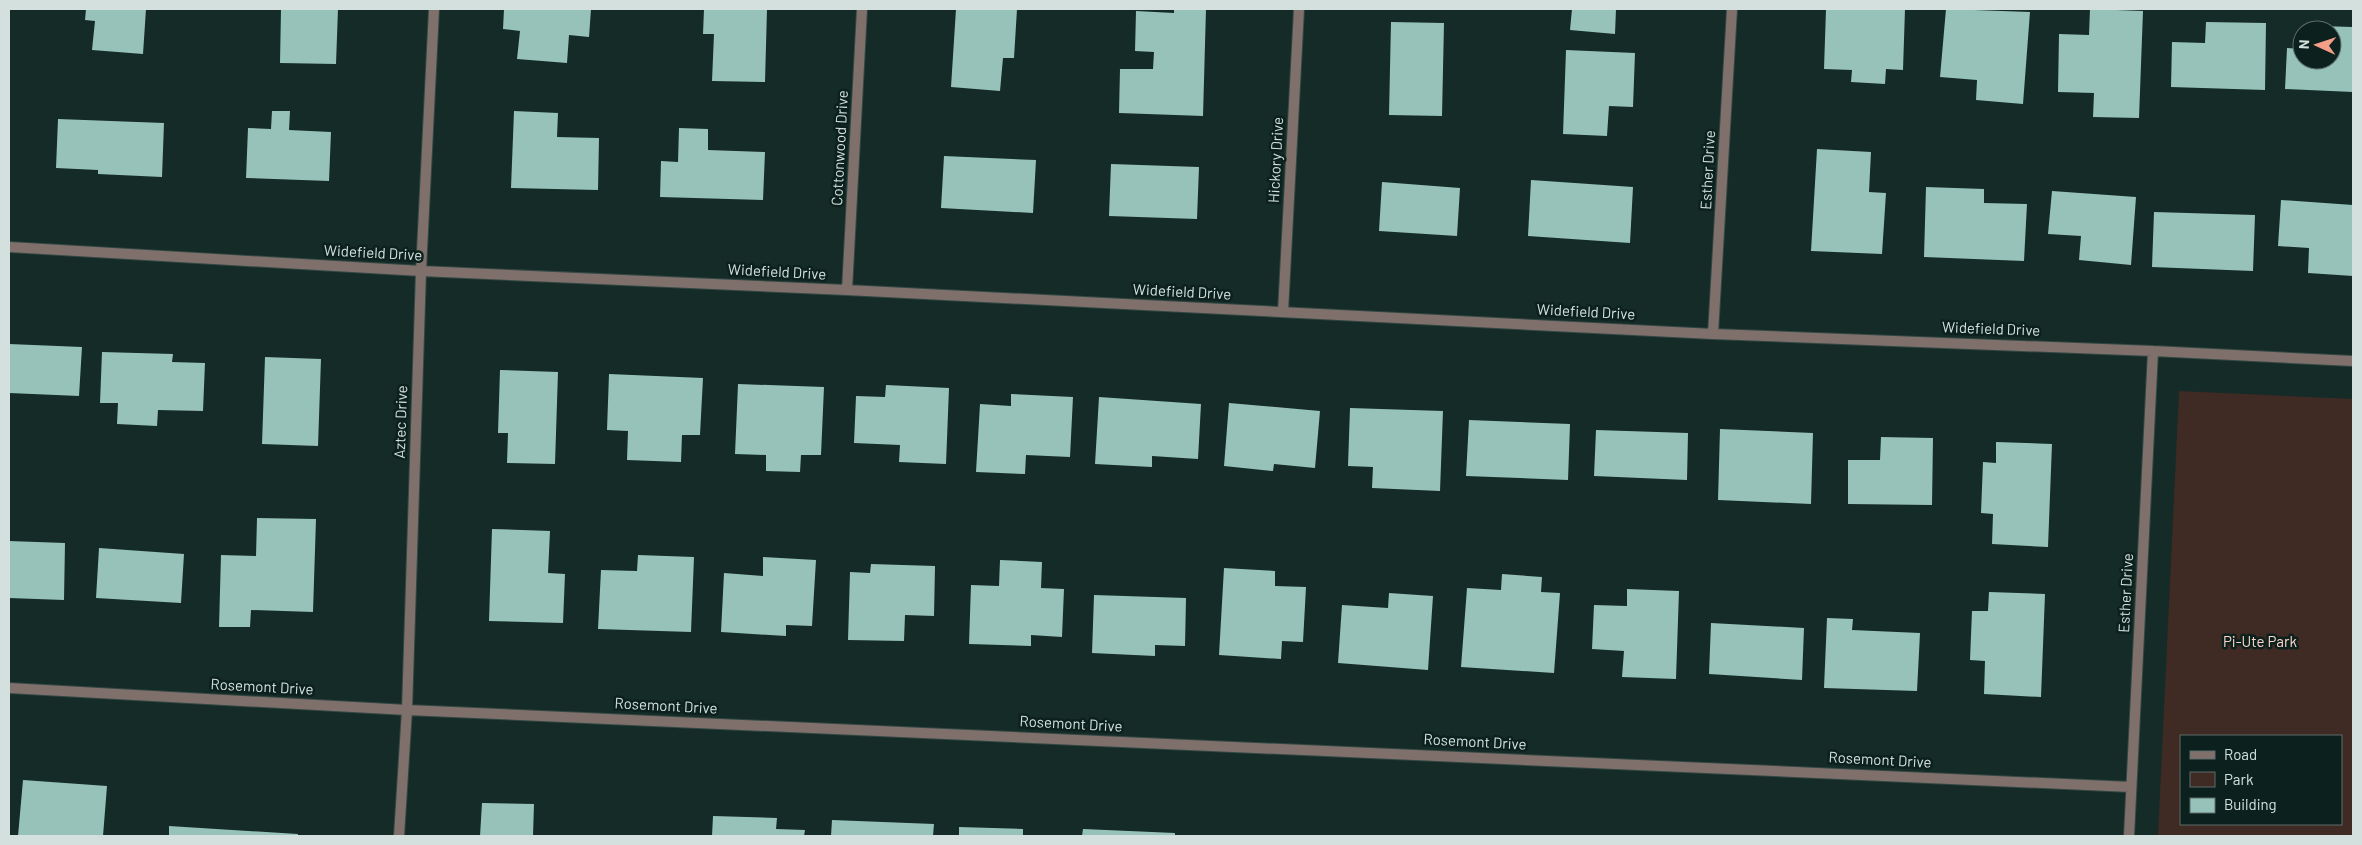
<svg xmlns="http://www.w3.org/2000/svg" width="2362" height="845" font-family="Barlow,sans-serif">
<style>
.green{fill:#402a24;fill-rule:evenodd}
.building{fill:#97c2b9}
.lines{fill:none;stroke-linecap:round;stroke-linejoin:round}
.street-casing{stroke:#334844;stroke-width:12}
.street{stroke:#80706c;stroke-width:10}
.labels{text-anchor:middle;stroke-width:5;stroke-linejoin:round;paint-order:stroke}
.street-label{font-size:15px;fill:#d3e0dd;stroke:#0c211d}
.park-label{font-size:15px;fill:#fed7cc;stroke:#0c211d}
</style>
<rect width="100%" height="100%" fill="#152b27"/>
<!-- green -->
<path class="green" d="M2179 391 2353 399V836H2158ZM2181 736H2341V824H2181Z"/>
<!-- building -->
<path class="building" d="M86 9H146L143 54 92 50 95 21 85 20Z
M281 9H338L336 64 280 63Z
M504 9H591L589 37 569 35 567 63 517 59 520 31 503 29Z
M704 9H767L765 82 712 81 714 34H703Z
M956 9H1017L1014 58H1003L1000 91 951 87Z
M1174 9H1206L1203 116 1119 113 1120 69H1153L1154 52 1135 51 1136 11 1174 13Z
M1572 9H1616L1615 34 1570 30Z
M1826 9H1905L1903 70 1886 69 1885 84 1851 82 1852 70 1824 69Z
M1946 9 2030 12 2023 104 1976 100 1977 80 1940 77Z
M2090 9 2143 11 2139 118 2093 117 2094 93 2058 92 2059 34 2089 35Z
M1391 22 1444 23 1442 116 1389 115Z
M2206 22 2266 23 2265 90 2171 87 2172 42 2205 43Z
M2319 26 2353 27V92L2285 89 2287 48 2302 49V60H2332V30H2319Z
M1566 50 1635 53 1633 107 1609 106 1607 136 1563 134Z
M272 111H290L289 130 331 132 329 181 246 178 248 128 271 129Z
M514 111 558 113 557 137 599 138 598 190 511 188Z
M58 119 164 123 162 177 98 174V170L56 168Z
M679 128 708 129V150L765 152 763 200 660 197 661 161 678 162Z
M1817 149 1871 152 1869 192 1886 193 1882 254 1811 251Z
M944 156 1036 160 1033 213 941 208Z
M1111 164 1199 167 1197 219 1109 216Z
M1531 180 1633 187 1630 243 1528 236Z
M1382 182 1460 188 1457 236 1379 231Z
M1926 187 1984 189V203L2027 204 2024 261 1924 257Z
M2052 191 2136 197 2131 265 2079 260 2081 236 2048 234Z
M2281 200 2353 205V276L2308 273 2309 248 2278 246Z
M2154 212 2255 215 2253 271 2152 267Z
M9 344 82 347 79 396 9 393Z
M102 352 173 354 172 362 205 363 203 411 158 410 157 426 117 424 118 403H100Z
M265 357 321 359 318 446 262 444Z
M500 370 558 372 555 464 507 463 508 433H498Z
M609 374 703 378 700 435H682L681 462 627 460 628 431 607 430Z
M738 384 824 387 821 455H801L800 472 766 471V455L735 454Z
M886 385 949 388 946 464 899 462 900 445 854 443 856 396 885 397Z
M1011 394 1073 397 1070 457 1026 455 1025 474 976 472 980 404 1011 406Z
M1099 397 1201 404 1198 459 1152 456V467L1095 464Z
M1229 403 1320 411 1315 468 1274 464 1273 471 1224 466Z
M1350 408 1443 411 1440 491 1372 488 1373 467 1348 466Z
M1469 420 1570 424 1568 480 1466 476Z
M1720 429 1813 433 1811 504 1718 500Z
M1596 430 1688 433 1687 480 1594 476Z
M1881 437 1933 438 1932 505 1848 504V460H1880Z
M1996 442 2052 444 2048 547 1992 544 1993 514 1981 513 1983 462 1996 463Z
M257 518 316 519 313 612 251 610 250 627H219L221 555 256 556Z
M492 529 550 531 548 573 565 574 563 623 489 621Z
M9 541 65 543 64 600 9 598Z
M99 548 184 554 181 603 96 598Z
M638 555 694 557 691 632 598 629 601 570 637 571Z
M763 557 816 560 812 626 786 625V636L721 632 724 573 763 576Z
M1000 560 1042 562 1041 588 1064 589 1062 637 1031 635V646L969 644 971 585 999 586Z
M871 564 935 566 934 616 905 615 904 641 848 640 850 572 870 573Z
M1224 568 1275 571V586L1306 587 1303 642 1282 641 1281 659 1219 655Z
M1502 574 1542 577 1541 592 1560 593 1554 673 1461 667 1467 588 1501 590Z
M1627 589 1679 591 1676 679 1622 677 1624 651 1592 649 1594 605 1627 606Z
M1989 592 2045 594 2041 697 1984 694 1985 661 1970 660 1972 611H1988Z
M1389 593 1433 596 1428 670 1338 663 1342 605 1388 608Z
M1094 595 1186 598 1185 646 1155 645V656L1092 653Z
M1827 618 1853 619 1852 630 1920 633 1917 691 1824 688Z
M1711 623 1804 628 1802 680 1709 674Z
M23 780 107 786 103 836H18Z
M482 803 534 804 533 836H480Z
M713 816 777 818 776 829 805 830 804 836H712Z
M832 820 934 824 933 836H831Z
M169 826 298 834V836H169Z
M959 827 1023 829V836H959Z
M1083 829 1175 833V836H1082Z"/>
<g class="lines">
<!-- street casing -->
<g class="street-casing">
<path id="street" d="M9 247 421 271 847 290 1713 334 2153 351 2353 361
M847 290 862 9
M1283 312 1299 9
M1713 334 1732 9
M9 688 407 710 2131 787
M399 836 407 710 421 271 434 9
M2129 836 2153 351"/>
</g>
<!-- street -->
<use href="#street" class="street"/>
</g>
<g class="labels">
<!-- street labels -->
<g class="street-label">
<text transform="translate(840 148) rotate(-87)" y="5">Cottonwood Drive</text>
<text transform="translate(1276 160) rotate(-87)" y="5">Hickory Drive</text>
<text transform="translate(1708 170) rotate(-87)" y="5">Esther Drive</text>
<text transform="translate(373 253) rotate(3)" y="5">Widefield Drive</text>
<text transform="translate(777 272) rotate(3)" y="5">Widefield Drive</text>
<text transform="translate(1182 292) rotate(3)" y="5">Widefield Drive</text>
<text transform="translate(1586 312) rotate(3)" y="5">Widefield Drive</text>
<text transform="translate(1991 329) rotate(2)" y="5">Widefield Drive</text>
<text transform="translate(401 422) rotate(-88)" y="5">Aztec Drive</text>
<text transform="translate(2126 593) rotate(-87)" y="5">Esther Drive</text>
<text transform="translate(262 687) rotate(3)" y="5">Rosemont Drive</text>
<text transform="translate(666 706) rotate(3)" y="5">Rosemont Drive</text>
<text transform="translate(1071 724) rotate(3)" y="5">Rosemont Drive</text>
<text transform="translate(1475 742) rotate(3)" y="5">Rosemont Drive</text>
<text transform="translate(1880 760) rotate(3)" y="5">Rosemont Drive</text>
</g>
<!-- park labels -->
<g class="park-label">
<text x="2260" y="647">Pi-Ute Park</text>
</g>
</g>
<!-- border -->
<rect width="2362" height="845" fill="none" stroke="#d3e0dd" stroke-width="20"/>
<!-- legend -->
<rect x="2180" y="735" width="162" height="90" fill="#0c211d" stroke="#5c6d6a"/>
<rect x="2190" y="751" width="25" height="8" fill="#80706c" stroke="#5c6d6a"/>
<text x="2224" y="760" font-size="15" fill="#d3e0dd">Road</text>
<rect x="2190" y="772" width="25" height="15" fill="#402a24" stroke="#5c6d6a"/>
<text x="2224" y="785" font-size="15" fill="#d3e0dd">Park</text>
<rect x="2190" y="798" width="25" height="15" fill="#97c2b9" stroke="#5c6d6a"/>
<text x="2224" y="810" font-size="15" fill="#d3e0dd">Building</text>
<!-- north arrow -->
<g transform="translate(2317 45) rotate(273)"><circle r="24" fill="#0c211d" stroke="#5c6d6a"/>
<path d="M0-4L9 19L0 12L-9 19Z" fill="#f49e88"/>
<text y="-8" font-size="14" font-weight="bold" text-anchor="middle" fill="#d3e0dd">N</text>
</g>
</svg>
